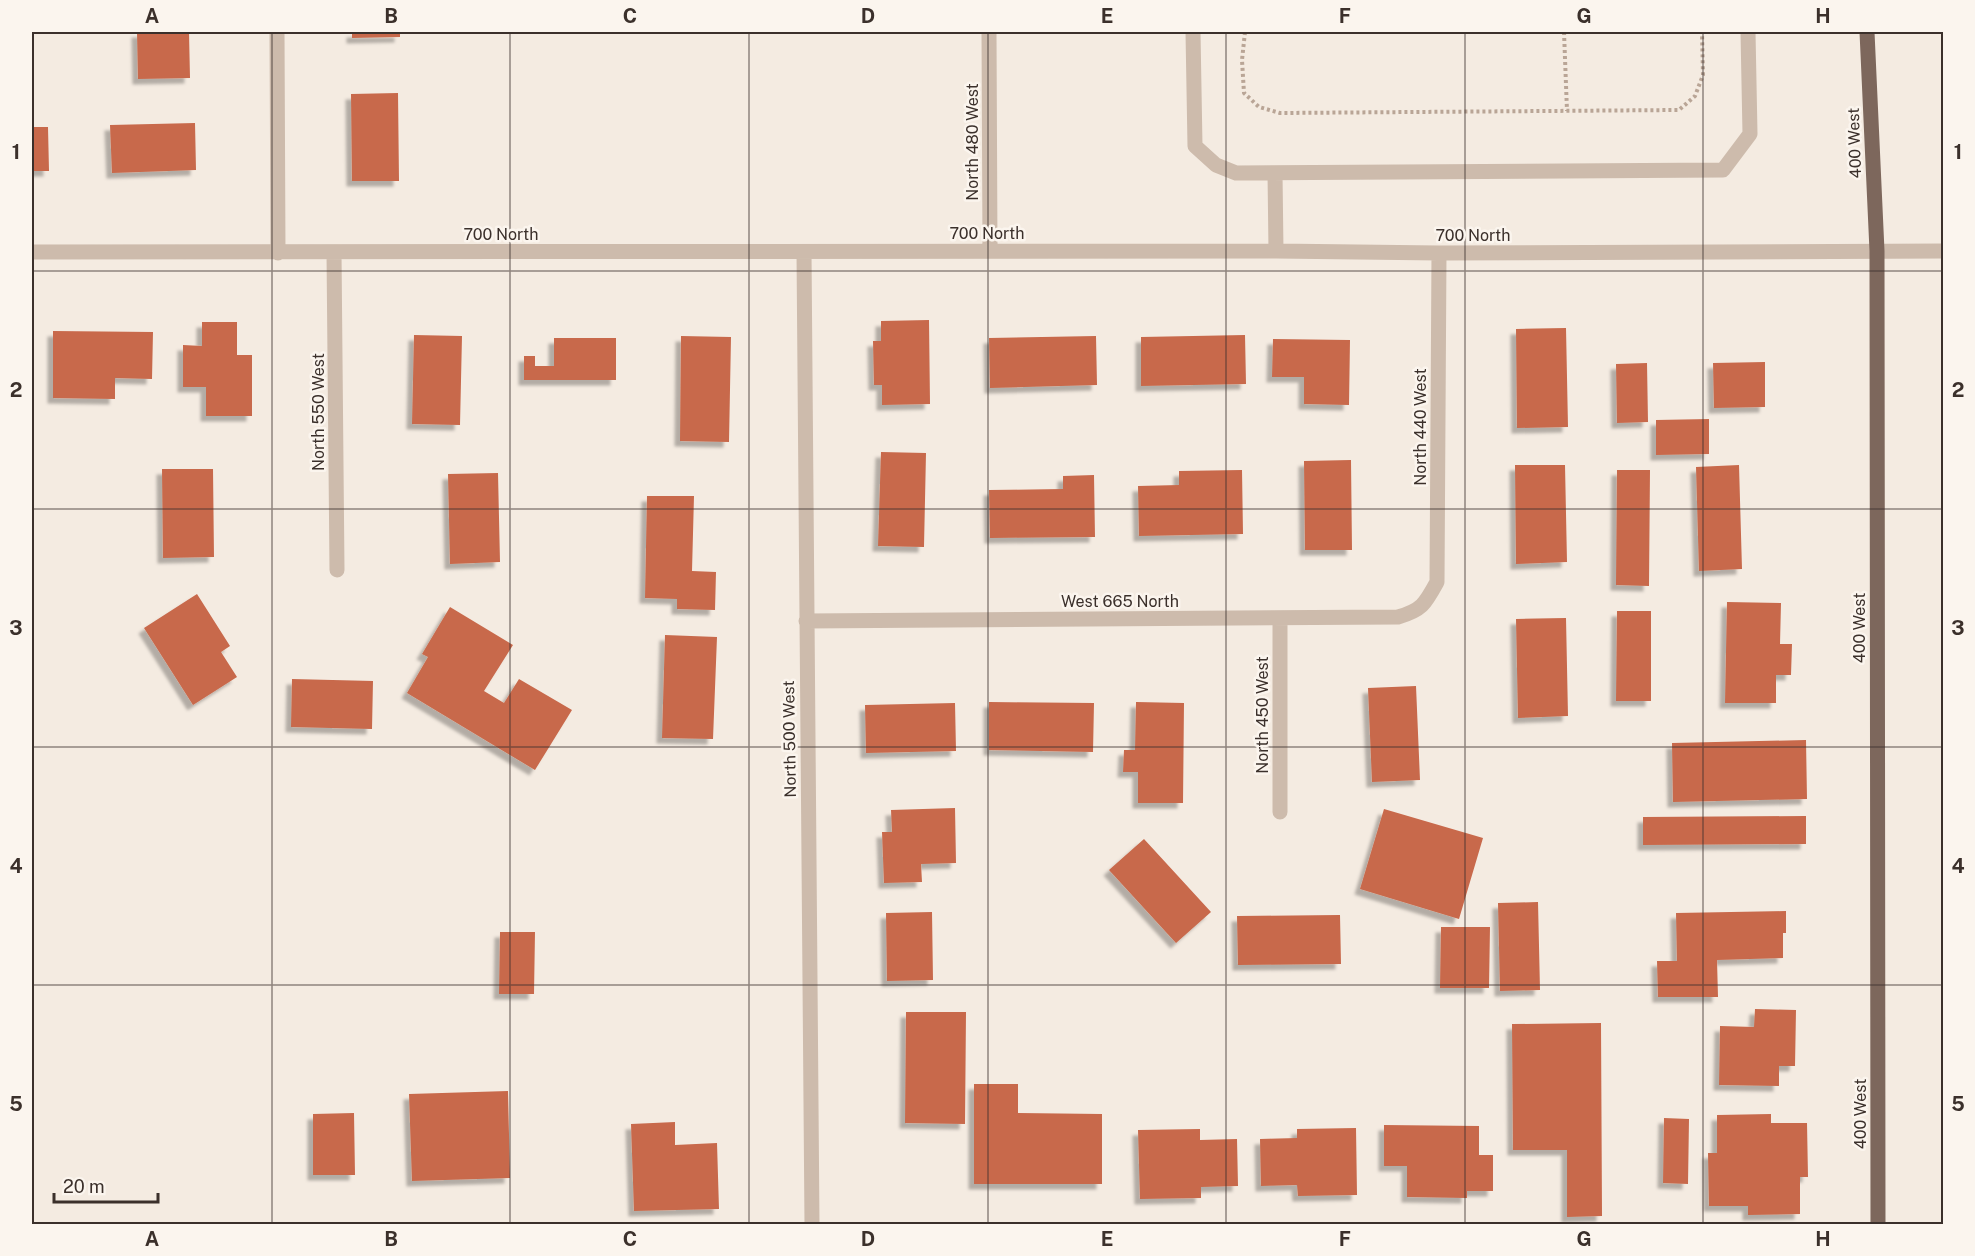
<svg xmlns="http://www.w3.org/2000/svg" width="1975" height="1256" font-family="'Public Sans',sans-serif">
<style>
.building{fill:#c8694b;filter:url(#shadow)}
.lines{fill:none;stroke-linecap:round;stroke-linejoin:round}
.path{stroke:#b9a596;stroke-width:4;stroke-dasharray:3 3;stroke-linecap:butt}
.minor{stroke:#cdbbac;stroke-width:15}
.major{stroke:#7d675c;stroke-width:15}
.grid{fill:none;stroke:#3b302b;stroke-width:1.5;stroke-opacity:0.55}
.labels{text-anchor:middle;stroke-width:5;stroke-linejoin:round;paint-order:stroke}
.street-label{font-size:16px;fill:#3b302b;stroke:#fbf5ee}
.neatline{fill:none;stroke:#3b302b;stroke-width:2}
.grid-label{font-size:20px;text-anchor:middle;font-weight:bold;fill:#3b302b}
</style>
<defs>
<filter id="shadow"><feDropShadow dx="-5.5" dy="5.5" stdDeviation="1.5" flood-color="#0004"/></filter>
</defs>
<rect width="100%" height="100%" fill="#f4ebe1"/>
<!-- building -->
<path class="building" d="M137 32H189L190 78 138 79Z
M352 32H400V37L352 38Z
M398 93 399 181H352L351 94Z
M195 123 196 170 112 173 110 125Z
M32 127H48L49 171H32Z
M929 320 930 404 882 405V385H874L873 341H881V321Z
M202 322H237V355H252V416H206V387H183V345L202 346Z
M1566 328 1568 427 1517 428 1516 329Z
M53 331 153 332 152 379 115 378V399L53 398Z
M414 335 462 336 460 425 412 424Z
M1245 335 1246 384 1141 386V337Z
M681 336 731 337 729 442 680 441Z
M1096 336 1097 385 990 388 989 338Z
M554 338H616V380H524V356H535V366H554Z
M1273 339 1350 340 1349 405 1304 404V377H1272Z
M1765 362V407L1714 408 1713 363Z
M1647 363 1648 422 1617 423 1616 364Z
M1709 419V454L1656 455V420Z
M881 452 926 453 924 547 878 546Z
M1351 460 1352 550H1305L1304 461Z
M1515 465H1565L1567 562 1516 564Z
M1739 465 1742 569 1699 571 1696 467Z
M162 469H213L214 557 163 558Z
M1242 470 1243 534 1139 536 1138 486 1179 485V471Z
M1617 470H1650L1649 586 1616 585Z
M498 473 500 562 450 564 448 474Z
M1094 475 1095 537 990 538 989 490 1063 489V476Z
M647 496H694L692 571 716 572 715 610 677 609V599L645 598Z
M197 594 230 646 221 652 237 677 193 705 144 628Z
M1727 602 1781 603 1780 644H1792L1791 675H1776V703H1725Z
M450 607 513 645 484 691 504 703 519 679 572 710 535 770 407 693 428 657 422 654Z
M1617 611H1651V701H1616Z
M1566 618 1568 716 1518 718 1516 619Z
M665 635 717 637 713 739 662 738Z
M292 679 373 681 372 729 291 727Z
M1416 686 1420 780 1372 782 1368 688Z
M989 702 1094 703 1093 752 989 750Z
M1136 702 1184 703 1183 803H1138V772H1123L1124 750H1135Z
M955 703 956 751 866 753 865 705Z
M1806 740 1807 799 1673 802 1672 743Z
M955 808 956 863 921 864 922 882 884 883 882 832H892L891 810Z
M1384 809 1483 838 1459 919 1360 889Z
M1806 816V844L1643 845V817Z
M1144 839 1211 912 1176 943 1109 870Z
M1538 902 1540 990 1500 991 1498 903Z
M1786 911V933H1783V958L1717 960 1718 997H1658L1657 961H1677L1676 913Z
M932 912 933 980 887 981 886 913Z
M1340 915 1341 964 1238 965 1237 916Z
M1441 927H1490L1489 988H1440Z
M500 932H535L534 994H499Z
M1755 1009 1796 1010 1795 1066H1779V1086L1719 1085 1720 1026 1754 1027Z
M906 1012H966L965 1124 905 1123Z
M1601 1023 1602 1216 1567 1217V1150H1513L1512 1024Z
M974 1084H1018V1113L1102 1114V1184H974Z
M508 1091 510 1178 412 1181 409 1094Z
M354 1113 355 1175H313V1114Z
M1771 1114V1123H1807L1808 1177H1800V1214L1748 1215V1206H1709L1708 1153H1717V1115Z
M1664 1118 1689 1119 1688 1184 1663 1183Z
M675 1122V1145L717 1143 719 1209 634 1211 631 1124Z
M1384 1125 1479 1126V1155H1493V1191H1467V1198L1407 1197V1166H1384Z
M1356 1128 1357 1195 1298 1196 1297 1185 1261 1186 1260 1139 1297 1138V1129Z
M1200 1129V1140L1237 1139 1238 1186 1201 1187V1198L1140 1199 1138 1130Z"/>
<g class="lines">
<!-- path -->
<path class="path" d="M1245 32 1242 60 1244 93 1259 107 1280 113 1679 110 1695 96 1703 75 1702 32
M1564 32 1567 111"/>
<!-- minor -->
<path class="minor" d="M277 32 278 253
M989 32 990 251
M1193 32 1195 146 1216 165 1236 173 1723 170 1750 134 1748 32
M1275 173 1276 251
M32 252 1276 251 1439 253 1944 251
M334 252 337 570
M804 252 812 1224
M1280 619V812
M806 621 1398 617C1422 610 1425 604 1437 582L1439 253"/>
<!-- major -->
<path class="major" d="M1867 32 1877 251 1878 1224"/>
</g>
<!-- grid -->
<path class="grid" d="M272 32V1224M510 32V1224M749 32V1224M988 32V1224M1226 32V1224M1465 32V1224M1703 32V1224M32 271H1944M32 509H1944M32 747H1944M32 985H1944"/>
<g class="labels">
<!-- street labels -->
<g class="street-label">
<text transform="translate(972 142) rotate(-90)" y="6">North 480 West</text>
<text transform="translate(1854 143) rotate(-92)" y="6">400 West</text>
<text x="987" y="239">700 North</text>
<text x="501" y="240">700 North</text>
<text x="1473" y="241">700 North</text>
<text transform="translate(318 412) rotate(-90)" y="6">North 550 West</text>
<text transform="translate(1420 427) rotate(-90)" y="6">North 440 West</text>
<text x="1120" y="607">West 665 North</text>
<text transform="translate(1859 628) rotate(-90)" y="6">400 West</text>
<text transform="translate(1262 715) rotate(-90)" y="6">North 450 West</text>
<text transform="translate(789 739) rotate(-91)" y="6">North 500 West</text>
<text transform="translate(1860 1114) rotate(-90)" y="6">400 West</text>
</g>
</g>
<!-- border -->
<rect width="1975" height="1256" fill="none" stroke="#fbf5ee" stroke-width="66"/>
<!-- scale -->
<path d="M54 1193v9h104v-9" fill="none" stroke="#3b302b" stroke-width="3"/>
<text x="63" y="1193" font-size="18" fill="#3b302b" stroke="#fbf5ee" stroke-width="4.5" paint-order="stroke">20 m</text>
<rect x="33" y="33" width="1909" height="1190" class="neatline"/>
<g class="grid-label">
<text x="152" y="23">A</text>
<text x="391" y="23">B</text>
<text x="630" y="23">C</text>
<text x="868" y="23">D</text>
<text x="1107" y="23">E</text>
<text x="1345" y="23">F</text>
<text x="1584" y="23">G</text>
<text x="1823" y="23">H</text>
<text x="16" y="159">1</text>
<text x="1958" y="159">1</text>
<text x="16" y="397">2</text>
<text x="1958" y="397">2</text>
<text x="16" y="635">3</text>
<text x="1958" y="635">3</text>
<text x="16" y="873">4</text>
<text x="1958" y="873">4</text>
<text x="16" y="1111">5</text>
<text x="1958" y="1111">5</text>
<text x="152" y="1246">A</text>
<text x="391" y="1246">B</text>
<text x="630" y="1246">C</text>
<text x="868" y="1246">D</text>
<text x="1107" y="1246">E</text>
<text x="1345" y="1246">F</text>
<text x="1584" y="1246">G</text>
<text x="1823" y="1246">H</text>
</g>
</svg>
